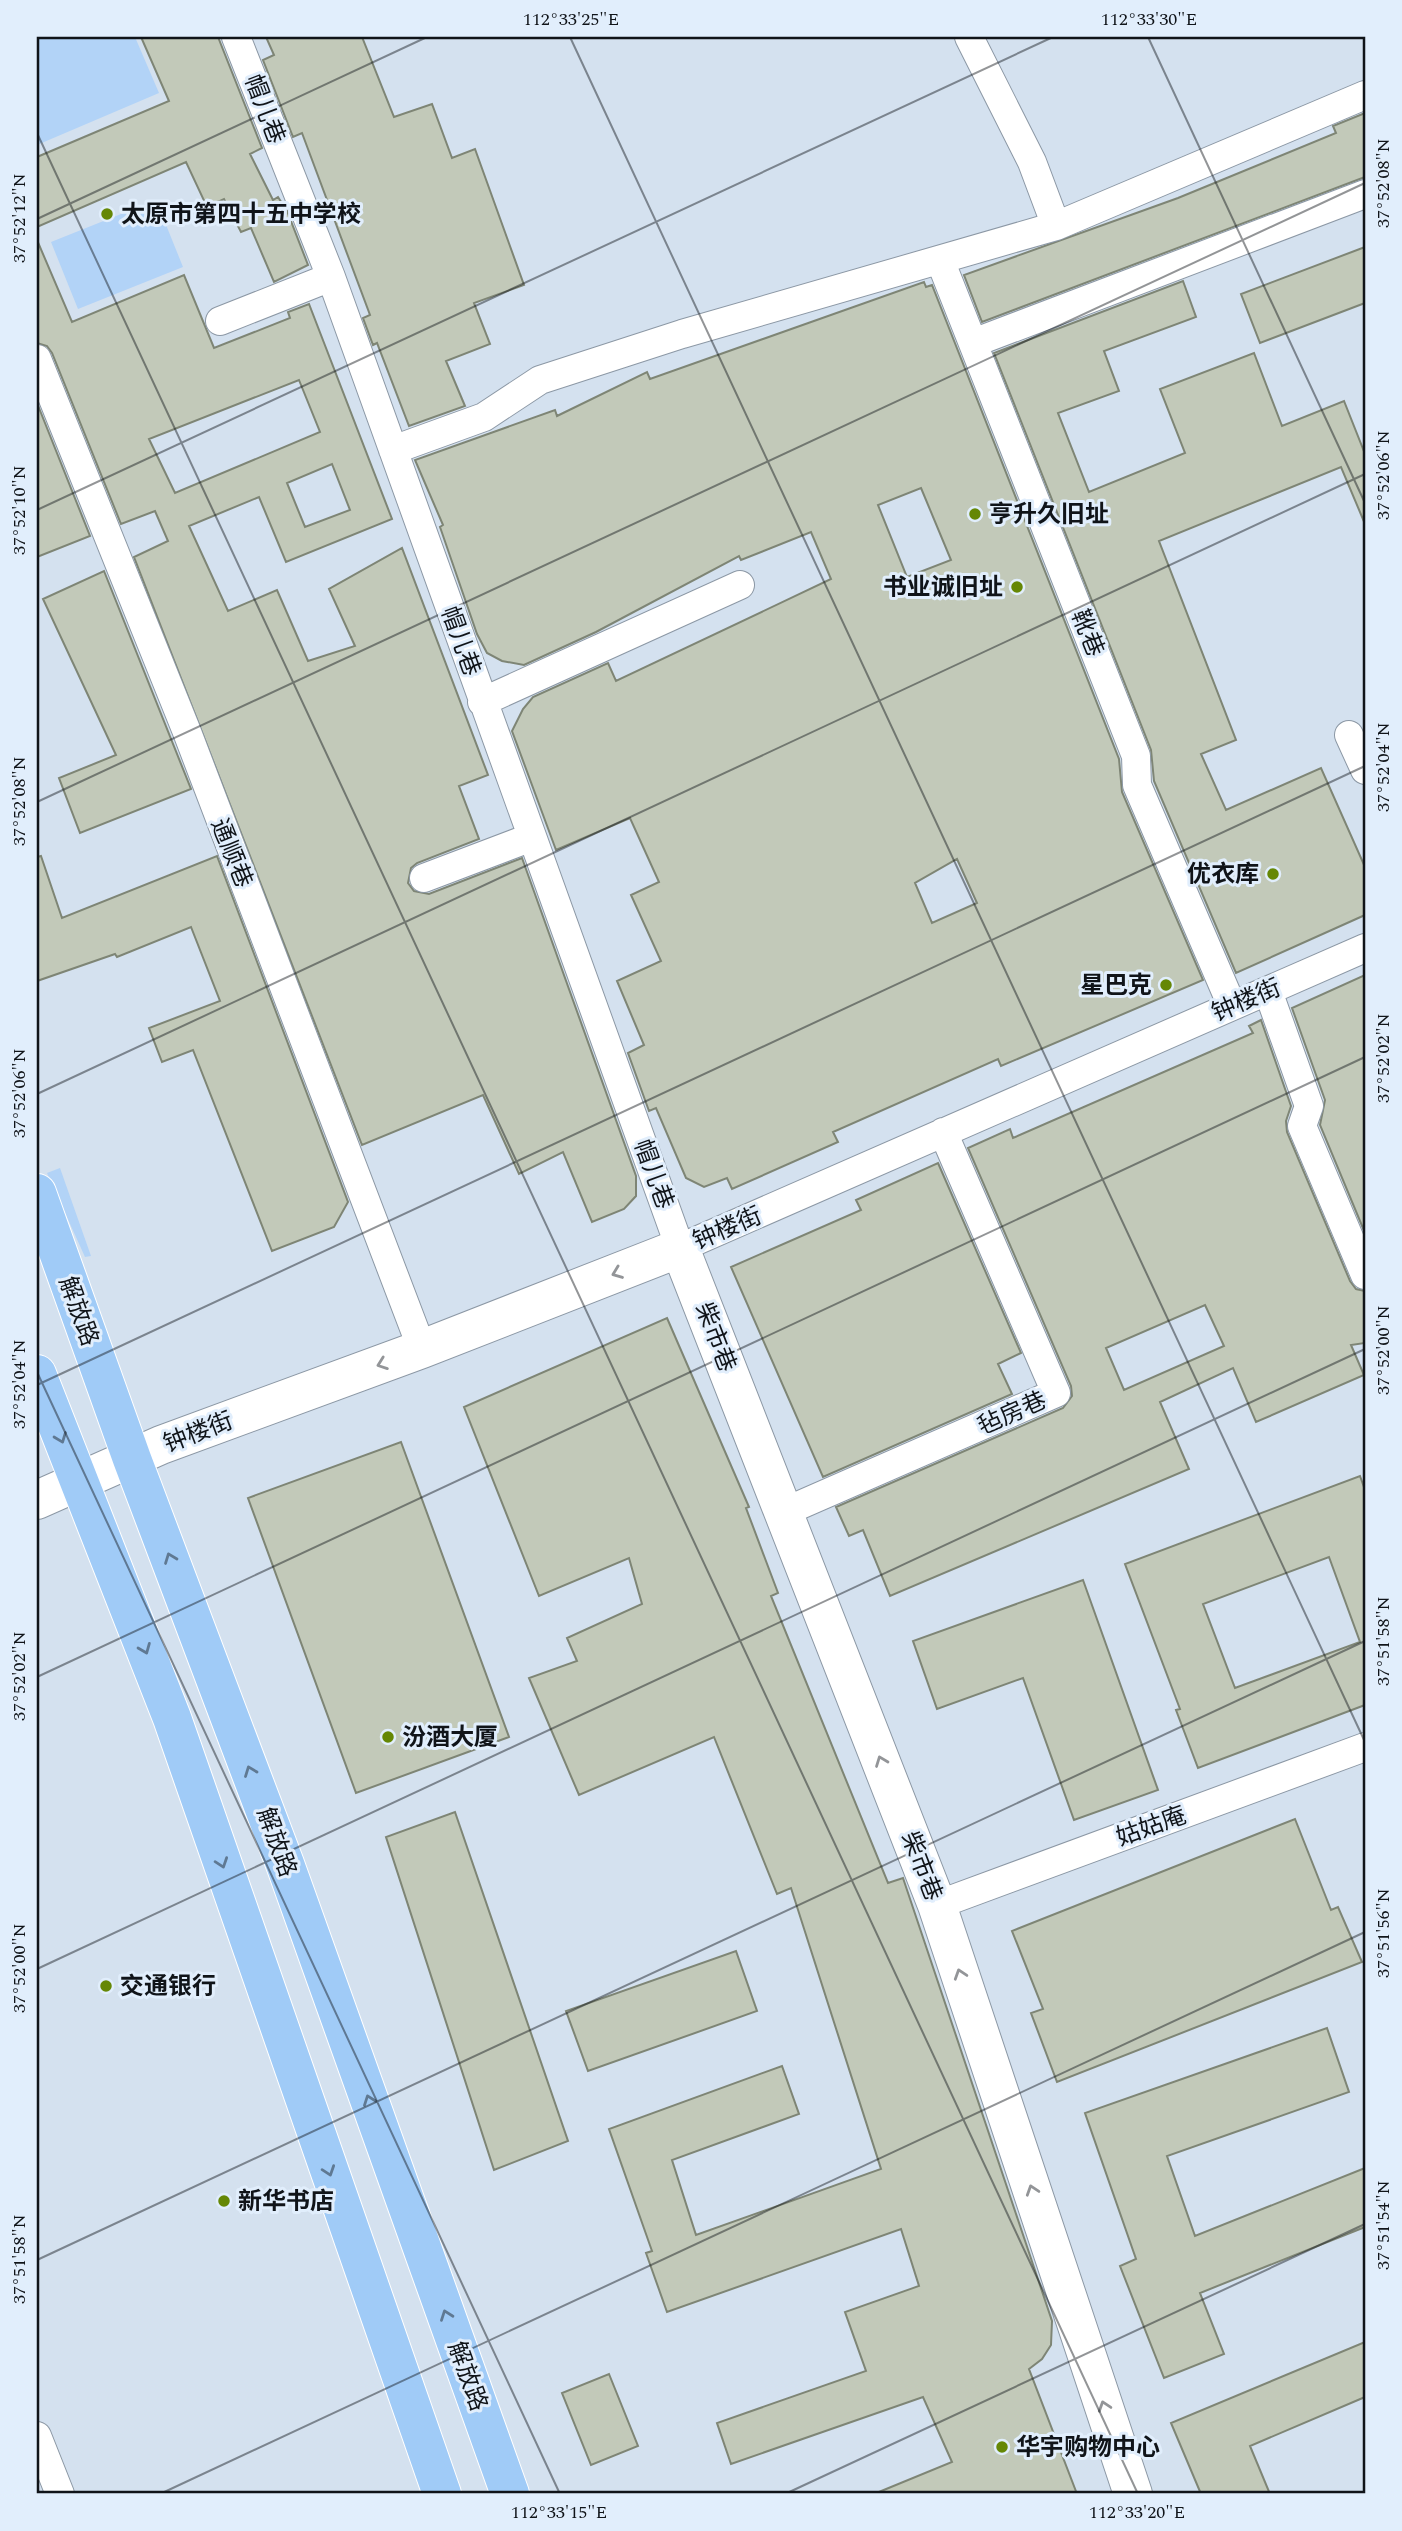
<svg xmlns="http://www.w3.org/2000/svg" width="1402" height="2531" font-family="Spectral,'Noto Sans SC',serif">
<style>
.green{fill:#b2d3f7}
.building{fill:#c2c9b9;stroke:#7e8575;stroke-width:2;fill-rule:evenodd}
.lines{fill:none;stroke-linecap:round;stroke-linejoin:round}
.street-casing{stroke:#8c98a5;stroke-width:30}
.secondary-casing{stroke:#8c98a5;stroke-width:40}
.primary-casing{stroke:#fff;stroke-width:40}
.street{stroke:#fff;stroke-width:28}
.secondary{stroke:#fff;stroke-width:38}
.primary{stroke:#a0cbf7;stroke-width:38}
.oneway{stroke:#939598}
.oneway2{stroke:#5f7993}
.ticks{fill:none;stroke:#101419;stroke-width:2;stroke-opacity:0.45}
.poi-dot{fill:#658705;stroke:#e1eefc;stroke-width:2.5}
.labels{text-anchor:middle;stroke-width:6;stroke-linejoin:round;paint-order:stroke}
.street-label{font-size:24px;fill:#101419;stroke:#e1eefc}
.poi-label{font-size:24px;font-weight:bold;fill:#101419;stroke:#e1eefc;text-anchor:start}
.neatline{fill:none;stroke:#101419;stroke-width:2.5}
.ticks-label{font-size:18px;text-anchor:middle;fill:#101419}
</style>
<rect width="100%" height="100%" fill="#d4e1ef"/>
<!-- green -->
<path class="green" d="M37 37H135L159 93 37 145Z
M156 200 183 267 78 309 51 242Z
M60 1168 91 1256 85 1257 47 1173Z"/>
<!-- building -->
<path class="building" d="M141 37H218L262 148 250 154 273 200 278 197 287 211 308 265 274 282 251 228 241 232 224 199 207 207 186 162 37 227V157L169 101Z
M266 37H362L394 117 432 104 452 158 475 149 524 285 474 303 490 344 446 361 465 406 409 426 377 343 373 345 363 318 370 315 302 133 293 137 263 60 274 55Z
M1365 113V177L982 322 964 275 1178 198 1336 133 1333 126Z
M37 240 72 322 184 275 214 348 290 318 288 312 309 304 392 519 286 562 259 497 189 526 228 611 277 590 308 661 355 646 329 589 402 548 488 775 459 786 479 839 417 863 411 868 408 883 414 891 429 894 522 858 636 1176V1196L624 1209 592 1222 563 1152 519 1174 483 1095 362 1145 134 557 168 541 155 511 121 524 52 353 47 346 37 343ZM299 380 320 432 175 493 149 439ZM332 464 350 510 305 527 287 483Z
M1365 247V303L1260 343 1241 294Z
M1183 281 1196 317 1104 351 1119 391 1058 413 1089 492 1185 453 1160 389 1254 353 1282 426 1344 401 1365 454V524L1341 467 1159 541 1236 740 1201 754 1226 810 1321 768 1365 867V915L1236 973 1154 781 1151 750 994 353Z
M924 282 926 287 932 285 1119 759 1122 792 1203 980 1001 1066 998 1059 833 1132 838 1142 732 1189 727 1178 704 1187 686 1178 656 1108 649 1111 628 1053 644 1045 617 981 661 961 631 895 659 882 630 818 556 850 512 731 523 709 533 697 608 663 616 681 831 579 811 532 741 560 739 556 596 632 524 665 502 661 487 653 477 634 440 527 443 525 415 460 555 410 557 416 647 372 650 379ZM921 488 951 560 907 577 878 505ZM957 859 977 903 932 923 915 883Z
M37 403 90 536 37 557Z
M104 571 191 789 80 833 59 778 116 755 43 599Z
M41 856 62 918 217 856 348 1202 334 1227 272 1251 193 1050 162 1062 149 1028 220 1001 191 927 117 957 115 954 37 981V857Z
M1365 975V1233L1320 1125 1325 1100 1292 1008Z
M1261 1020 1291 1106 1286 1121 1287 1132 1350 1281 1356 1289 1365 1291V1343L1351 1345 1364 1375 1256 1422 1233 1368 1160 1402 1189 1469 890 1596 863 1530 849 1536 836 1507 1063 1408 1072 1396 1071 1386 968 1148 1010 1129 1013 1138 1253 1033 1249 1026ZM1205 1305 1224 1346 1124 1390 1106 1348Z
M938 1163 1021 1353 998 1364 1012 1394 823 1477 731 1267 861 1210 856 1200Z
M667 1318 749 1507 746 1508 778 1593 771 1596 888 1883 903 1878 905 1884 1052 2321 1051 2345 1042 2359 1029 2369 1077 2494H874L952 2462 923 2397 731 2464 717 2423 866 2371 845 2312 919 2286 901 2229 667 2312 646 2253 652 2251 609 2129 782 2066 799 2114 672 2160 696 2235 881 2169 791 1888 777 1894 714 1737 579 1795 529 1678 577 1661 567 1638 642 1604 629 1558 539 1596 464 1407Z
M401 1442 509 1737 356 1793 248 1498Z
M1360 1476 1365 1490V1705L1198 1768 1176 1710 1180 1709 1125 1564ZM1329 1557 1360 1642 1235 1688 1203 1604Z
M1083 1580 1158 1790 1074 1820 1023 1678 937 1709 913 1641Z
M455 1812 568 2141 494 2170 386 1837Z
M1295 1819 1331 1910 1338 1907 1362 1962 1057 2082 1031 2013 1043 2009 1012 1931Z
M736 1951 757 2011 588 2071 566 2011Z
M1327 2028 1349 2092 1167 2156 1195 2236 1365 2168V2227L1200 2293 1224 2354 1164 2378 1120 2266 1136 2259 1085 2113Z
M1365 2342V2397L1250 2446 1270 2494H1201L1171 2423Z
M609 2374 638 2446 591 2465 562 2393Z"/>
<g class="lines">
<!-- street casing -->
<g class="street-casing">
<path id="street" d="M236 37 331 277 680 1248 1365 948
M969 37 1032 162 1056 226
M940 260 1136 756 1137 785 1232 1006
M220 321 331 277
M973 343 1365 194
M37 359 187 732 422 1349
M393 450 484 417 540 380 682 334 1056 226 1365 95
M482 702 740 585
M1349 735 1365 770
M424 878 532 837
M1268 991 1309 1106 1302 1126 1365 1275
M784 1512 1056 1393 943 1132
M937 1905 1365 1747
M37 2436 60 2494"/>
</g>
<!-- secondary casing -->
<g class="secondary-casing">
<path id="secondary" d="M37 1500 161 1445 422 1349 680 1248 937 1905 1133 2494"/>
</g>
<!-- primary casing -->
<g class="primary-casing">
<path id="primary" d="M37 1193 132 1459 285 1864 510 2494
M37 1374 172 1718 442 2494"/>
</g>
<!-- street -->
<use href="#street" class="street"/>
<!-- secondary -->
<use href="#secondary" class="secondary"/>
<!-- primary -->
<use href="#primary" class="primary"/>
</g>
<!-- one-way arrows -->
<defs><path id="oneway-chevron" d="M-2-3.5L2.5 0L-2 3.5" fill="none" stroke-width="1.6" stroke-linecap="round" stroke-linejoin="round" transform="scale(1.75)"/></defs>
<g class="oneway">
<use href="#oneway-chevron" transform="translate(617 1273) rotate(159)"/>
<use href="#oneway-chevron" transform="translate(382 1364) rotate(160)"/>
<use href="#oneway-chevron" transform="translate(881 1761) rotate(-111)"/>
<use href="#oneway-chevron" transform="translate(960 1974) rotate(-108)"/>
<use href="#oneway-chevron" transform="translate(1032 2190) rotate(-108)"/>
<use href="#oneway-chevron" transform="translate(1104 2406) rotate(-108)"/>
</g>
<g class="oneway2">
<use href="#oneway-chevron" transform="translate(61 1438) rotate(69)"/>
<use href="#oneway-chevron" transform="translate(170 1558) rotate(-111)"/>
<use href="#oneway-chevron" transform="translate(145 1649) rotate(68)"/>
<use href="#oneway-chevron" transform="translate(250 1771) rotate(-111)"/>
<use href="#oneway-chevron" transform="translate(222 1863) rotate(71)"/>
<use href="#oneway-chevron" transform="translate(369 2100) rotate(-110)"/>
<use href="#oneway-chevron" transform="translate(329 2171) rotate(71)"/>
<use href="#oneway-chevron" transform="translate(446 2315) rotate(-110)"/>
</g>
<!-- ticks -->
<path class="ticks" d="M570 37 1365 1742M1148 37 1365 503M37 133 1138 2494M37 219 427 37M37 510 1053 37M37 802 1365 183M37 1094 1365 474M37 1372 560 2494M37 1385 1365 766M37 1677 1365 1057M37 1969 1365 1349M37 2260 1365 1641M160 2494 1365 1932M785 2494 1365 2224"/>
<!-- markers -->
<g class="poi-dot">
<circle cx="107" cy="214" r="7"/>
<circle cx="975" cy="514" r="7"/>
<circle cx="1017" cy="587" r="7"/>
<circle cx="1273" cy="874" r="7"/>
<circle cx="1166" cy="985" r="7"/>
<circle cx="388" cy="1737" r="7"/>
<circle cx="106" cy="1986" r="7"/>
<circle cx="224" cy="2201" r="7"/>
<circle cx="1002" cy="2447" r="7"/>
</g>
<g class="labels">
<!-- street labels -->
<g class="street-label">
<text transform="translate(265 109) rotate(69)" y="8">帽儿巷</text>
<text transform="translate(1088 633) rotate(68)" y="8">靴巷</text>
<text transform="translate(461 641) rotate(70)" y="8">帽儿巷</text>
<text transform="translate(232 853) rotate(68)" y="8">通顺巷</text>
<text transform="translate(1246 1000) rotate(-23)" y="8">钟楼街</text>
<text transform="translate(654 1174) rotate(70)" y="8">帽儿巷</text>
<text transform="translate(727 1228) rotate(-23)" y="8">钟楼街</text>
<text transform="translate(79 1311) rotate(70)" y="8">解放路</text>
<text transform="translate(716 1337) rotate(69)" y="8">柴市巷</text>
<text transform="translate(1012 1413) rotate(-24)" y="8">毡房巷</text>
<text transform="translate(198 1432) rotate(-21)" y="8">钟楼街</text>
<text transform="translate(1151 1826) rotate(-20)" y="8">姑姑庵</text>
<text transform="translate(277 1842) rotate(70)" y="8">解放路</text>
<text transform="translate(922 1866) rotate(69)" y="8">柴市巷</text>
<text transform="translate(468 2376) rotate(70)" y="8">解放路</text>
</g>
<!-- poi labels -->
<g class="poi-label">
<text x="121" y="222">太原市第四十五中学校</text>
<text x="989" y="522">亨升久旧址</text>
<text x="1003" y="595" text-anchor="end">书业诚旧址</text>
<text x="1259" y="882" text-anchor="end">优衣库</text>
<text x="1152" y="993" text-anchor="end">星巴克</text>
<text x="402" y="1745">汾酒大厦</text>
<text x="120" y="1994">交通银行</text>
<text x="238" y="2209">新华书店</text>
<text x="1016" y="2455">华宇购物中心</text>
</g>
</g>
<!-- border -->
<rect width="1402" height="2531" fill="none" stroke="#e1eefc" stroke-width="77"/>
<rect x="38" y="38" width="1326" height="2454" class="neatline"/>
<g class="ticks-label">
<text x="571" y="25">112°33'25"E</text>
<text x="1149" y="25">112°33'30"E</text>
<text transform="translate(1383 183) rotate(-90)" y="6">37°52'08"N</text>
<text transform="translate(19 218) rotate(-90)" y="6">37°52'12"N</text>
<text transform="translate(1383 475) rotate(-90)" y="6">37°52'06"N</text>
<text transform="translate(19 510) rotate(-90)" y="6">37°52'10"N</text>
<text transform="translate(1383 767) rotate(-90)" y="6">37°52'04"N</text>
<text transform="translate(19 801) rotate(-90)" y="6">37°52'08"N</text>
<text transform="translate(1383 1058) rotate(-90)" y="6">37°52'02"N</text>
<text transform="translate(19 1093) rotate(-90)" y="6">37°52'06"N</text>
<text transform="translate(1383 1350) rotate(-90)" y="6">37°52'00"N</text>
<text transform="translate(19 1384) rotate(-90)" y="6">37°52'04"N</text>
<text transform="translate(1383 1641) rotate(-90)" y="6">37°51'58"N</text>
<text transform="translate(19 1676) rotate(-90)" y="6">37°52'02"N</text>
<text transform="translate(1383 1933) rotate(-90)" y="6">37°51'56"N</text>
<text transform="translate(19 1968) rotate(-90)" y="6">37°52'00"N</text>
<text transform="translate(1383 2225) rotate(-90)" y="6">37°51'54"N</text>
<text transform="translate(19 2259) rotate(-90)" y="6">37°51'58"N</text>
<text x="559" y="2518">112°33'15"E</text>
<text x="1137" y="2518">112°33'20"E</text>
</g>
</svg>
